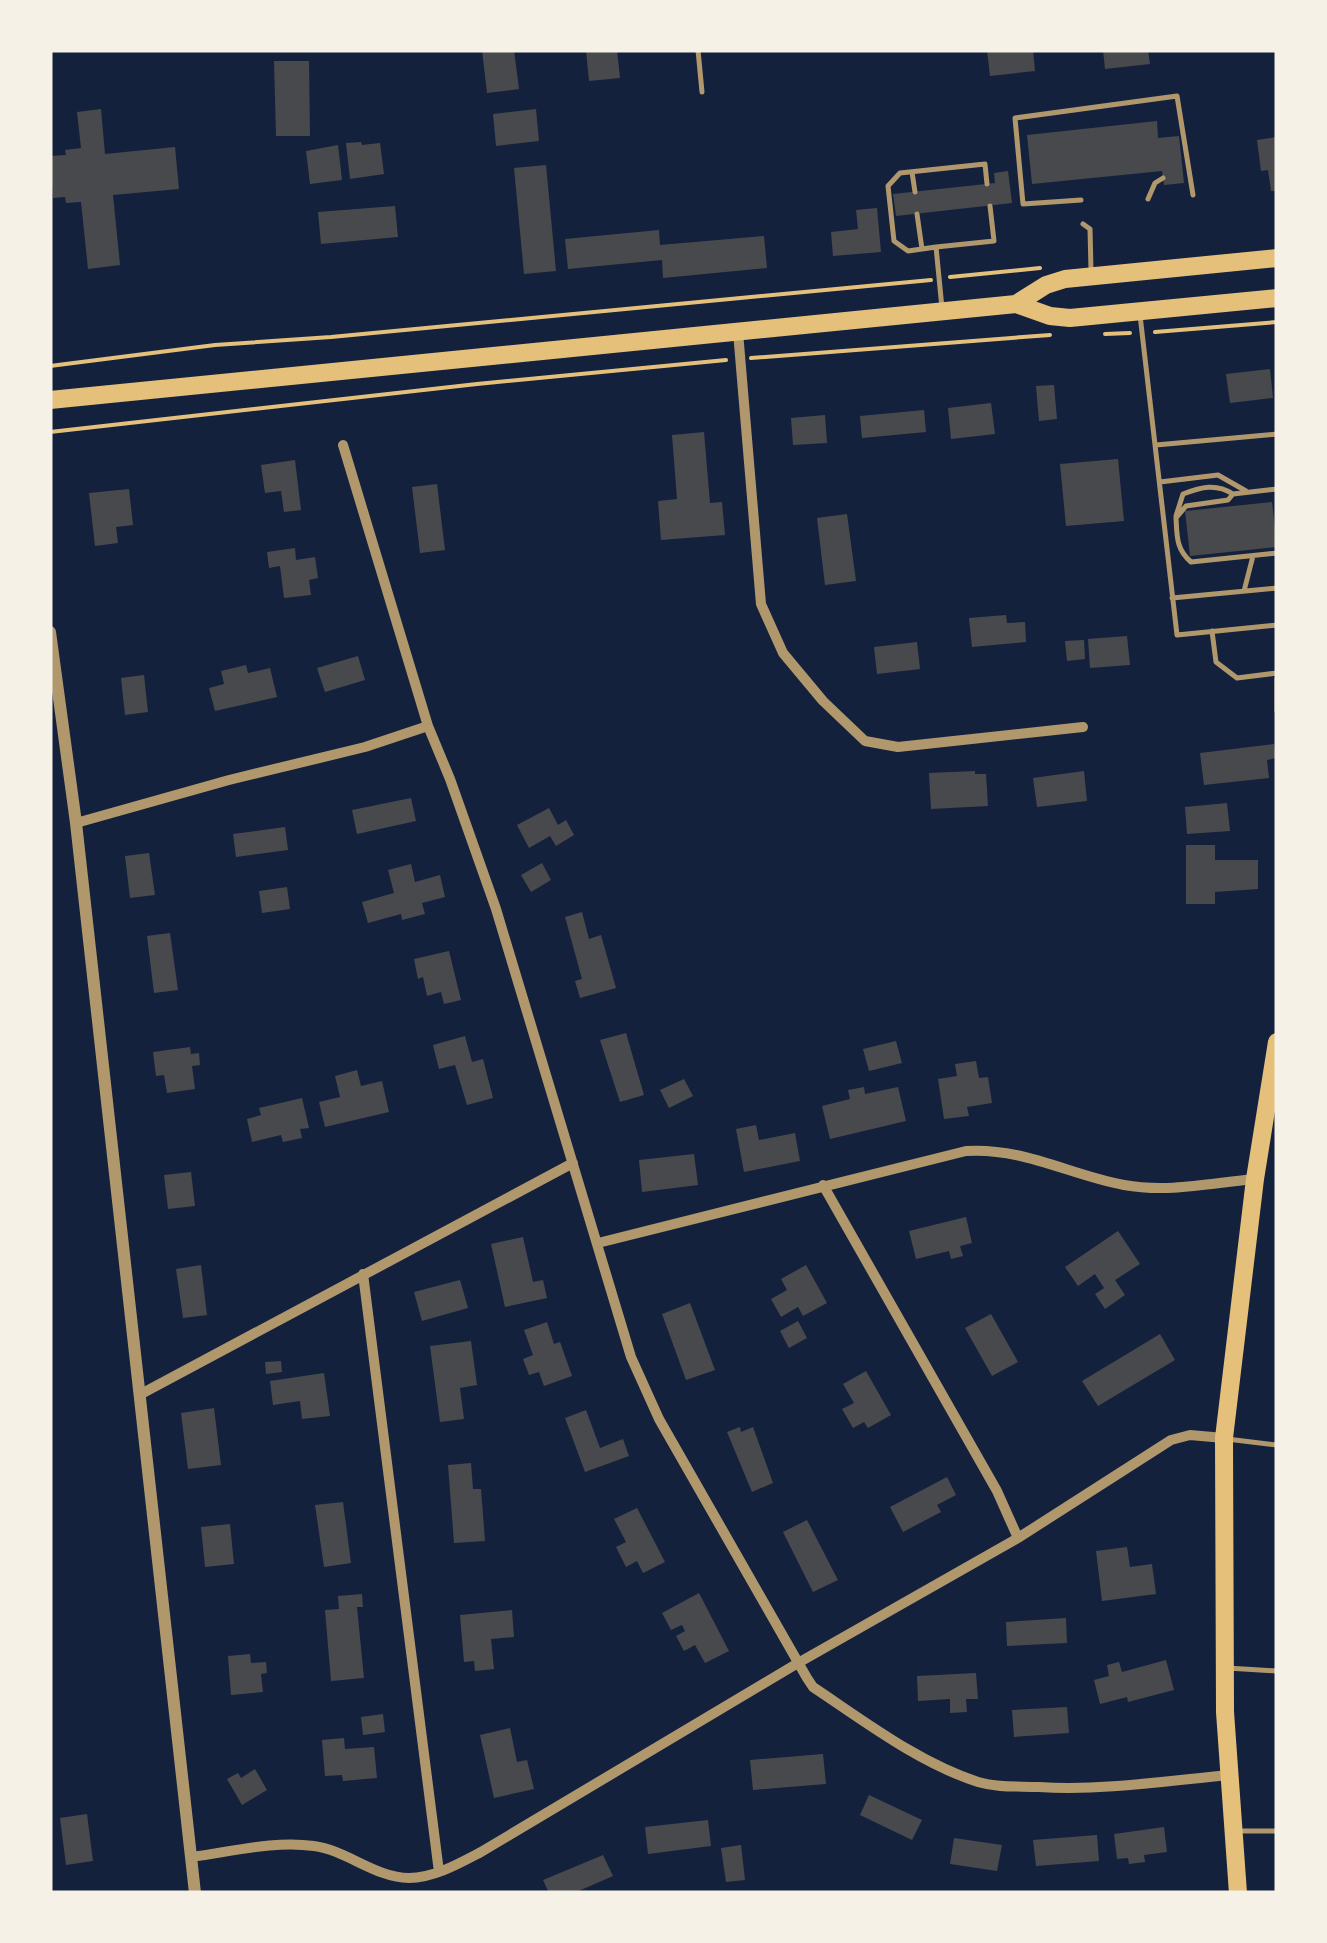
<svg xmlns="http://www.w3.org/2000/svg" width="1327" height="1943" font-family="Cabin,sans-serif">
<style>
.building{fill:#48494c}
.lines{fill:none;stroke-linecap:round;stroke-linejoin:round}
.path{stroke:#e5c07b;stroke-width:4}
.service{stroke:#b1986c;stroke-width:5}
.minor{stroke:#b1986c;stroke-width:10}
.tertiary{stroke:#b1986c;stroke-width:12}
.primary{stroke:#e5c07b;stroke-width:18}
.trunk{stroke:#e5c07b;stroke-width:18}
</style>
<rect width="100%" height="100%" fill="#14213d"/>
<!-- building -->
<path class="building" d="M482 50H514L519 89 487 93Z
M586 50H617L620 78 589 81Z
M987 50H1033L1035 71 990 76Z
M1103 50H1148L1150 64 1105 69Z
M274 61H309L310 136H276Z
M101 109 105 154 175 147 179 189 113 195 120 265 88 269 81 202 66 203 65 197 53 198 50 156 66 155 65 150 81 148 77 112Z
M536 109 539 141 496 146 493 114Z
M1157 121 1158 138 1179 136 1184 183 1164 185 1162 171 1032 184 1027 135Z
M1277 137V191H1271L1268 170 1261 171 1257 140Z
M361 142 362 145 380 143 384 174 350 179 346 143Z
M338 145 342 180 310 184 306 151Z
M546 165 556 271 524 274 514 168Z
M1008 171 1012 203 896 216 893 194 995 183 994 173Z
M395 206 398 237 321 244 318 212Z
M877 208 881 252 833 256 831 232 858 229 856 210Z
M659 230 660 245 764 236 767 268 663 278 662 260 568 269 565 239Z
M1270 369 1273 398 1230 403 1226 374Z
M1054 385 1057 419 1039 421 1036 386Z
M991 403 995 434 951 439 948 408Z
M924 410 926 432 862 438 860 416Z
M825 415 827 443 793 445 791 418Z
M704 432 710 503 722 502 725 535 661 540 658 501 677 499 672 435Z
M1118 459 1124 521 1066 526 1060 464Z
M295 460 301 510 284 512 281 491 265 493 261 465Z
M437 484 445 550 420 553 412 487Z
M129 489 133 525 116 527 118 543 95 546 89 493Z
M1272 502 1277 547 1190 556 1185 511Z
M847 514 856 581 825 585 817 518Z
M295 548 296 560 315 557 318 578 309 580 311 595 284 598 280 566 269 568 267 552Z
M1006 615 1007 623 1025 622 1026 642 972 647 969 618Z
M1127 636 1130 665 1090 668 1088 639Z
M1084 640 1085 659 1067 661 1065 641Z
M917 642 920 669 877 674 874 647Z
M358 656 365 680 325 692 317 668Z
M246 665 248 673 270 668 277 697 215 711 209 688 224 684 221 671Z
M144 675 148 712 125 715 121 678Z
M1274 744 1276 758 1267 760 1269 778 1204 785 1200 753Z
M975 771V774H986L988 806 931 809 929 773Z
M1084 771 1087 801 1037 807 1033 778Z
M411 798 416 821 357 834 352 810Z
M1227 803 1230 831 1187 834 1185 807Z
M549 808 558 825 566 820 574 835 556 846 550 836 529 848 517 825Z
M285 827 288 850 236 857 233 834Z
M1186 845H1215V860H1258V889L1215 892V904H1186Z
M149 853 155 895 130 898 125 856Z
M542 863 551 880 531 892 521 875Z
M411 864 415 882 440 875 445 897 422 903 425 914 402 920 401 914 368 923 362 902 394 893 388 870Z
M287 887 290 909 262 913 259 891Z
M582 912 589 939 601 935 616 988 580 998 575 981 582 979 565 917Z
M170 933 178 990 154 993 147 936Z
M449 951 461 1000 444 1004 441 992 427 996 423 977 418 979 414 959Z
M626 1033 644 1095 620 1102 600 1040Z
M465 1036 472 1062 483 1059 493 1098 467 1105 455 1065 439 1069 433 1045Z
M896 1041 902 1063 869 1071 863 1049Z
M190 1047 191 1054 199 1053 200 1065 192 1066 195 1089 167 1093 164 1075 156 1076 153 1052Z
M976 1061 979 1078 988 1077 992 1103 967 1107 969 1116 944 1119 938 1079 957 1076 955 1064Z
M357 1070 361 1086 382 1081 389 1112 325 1127 319 1102 340 1097 335 1076Z
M684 1079 693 1096 669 1108 660 1090Z
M864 1087 865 1094 898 1087 906 1121 830 1139 822 1106 850 1099 848 1090Z
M302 1098 309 1128 300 1129 302 1138 283 1142 281 1135 252 1142 247 1119 261 1115 259 1108Z
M756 1125 759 1140 795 1133 800 1161 744 1172 736 1129Z
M694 1154 698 1185 642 1192 639 1160Z
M191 1172 195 1206 168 1209 164 1175Z
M966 1217 972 1243 960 1246 963 1256 951 1259 949 1251 916 1259 909 1231Z
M1118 1231 1140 1264 1115 1280 1125 1295 1105 1309 1095 1294 1104 1288 1095 1274 1078 1286 1065 1267Z
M523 1237 533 1282 543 1280 547 1298 505 1307 491 1244Z
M201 1265 207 1315 183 1318 176 1269Z
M806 1265 827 1303 803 1316 798 1307 781 1317 771 1299 787 1290 781 1279Z
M460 1280 468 1308 422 1321 414 1292Z
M690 1303 715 1370 686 1380 662 1314Z
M991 1314 1018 1362 992 1376 965 1328Z
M798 1321 807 1338 789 1348 780 1331Z
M547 1322 554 1344 560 1342 572 1376 544 1386 539 1372 529 1375 523 1359 533 1355 524 1330Z
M1160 1334 1175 1360 1098 1406 1082 1381Z
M471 1341 477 1385 460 1388 464 1419 440 1422 430 1346Z
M281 1361 282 1372 266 1374 265 1362Z
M866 1371 891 1415 868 1428 864 1422 853 1428 842 1409 854 1403 843 1384Z
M324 1373 330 1416 302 1419 300 1401 273 1405 270 1381Z
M214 1408 221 1465 188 1469 181 1413Z
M586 1410 600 1448 623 1439 629 1456 585 1472 565 1418Z
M740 1427 741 1432 753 1427 773 1483 752 1492 727 1432Z
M471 1463 473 1489H481L485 1541 454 1543 448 1465Z
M947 1477 956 1495 937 1505 941 1512 903 1532 890 1507Z
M343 1502 351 1563 324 1567 315 1505Z
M637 1508 665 1562 643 1573 637 1561 626 1567 616 1547 626 1542 614 1519Z
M807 1520 838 1580 813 1592 783 1532Z
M230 1524 234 1564 205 1567 201 1527Z
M1127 1547 1130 1567 1152 1564 1156 1594 1102 1601 1096 1551Z
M699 1593 729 1651 705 1663 695 1645 684 1651 676 1636 685 1631 682 1625 671 1630 662 1613Z
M362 1594 363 1607H357L364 1678 331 1681 325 1610 339 1609 338 1596Z
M512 1610 514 1637 491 1639 494 1669 475 1671 474 1661 464 1662 460 1615Z
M1066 1618 1067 1643 1007 1646 1006 1622Z
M250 1654 251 1663 266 1662 267 1673 261 1674 263 1692 231 1695 228 1656Z
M1166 1660 1174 1690 1128 1702 1127 1697 1100 1704 1094 1680 1109 1676 1107 1665 1119 1662 1122 1672Z
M976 1673 978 1699H966L967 1712 950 1713V1699L918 1701 917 1676Z
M1067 1707 1069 1733 1014 1737 1012 1710Z
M383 1714 385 1732 363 1735 361 1717Z
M510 1728 517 1762 527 1760 534 1789 494 1798 480 1735Z
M344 1738 345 1749 374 1747 377 1778 343 1781 342 1775 325 1776 322 1740Z
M823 1754 826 1784 753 1790 750 1760Z
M255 1769 267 1790 242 1805 227 1779 238 1773 241 1778Z
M869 1795 922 1820 912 1840 860 1815Z
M87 1814 93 1861 66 1865 60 1818Z
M708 1820 711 1846 648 1854 645 1827Z
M1164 1827 1167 1852 1144 1855 1145 1862 1129 1864 1128 1858 1117 1859 1114 1834Z
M1097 1835 1099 1861 1036 1866 1033 1840Z
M954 1838 1002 1845 997 1871 950 1864Z
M741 1845 745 1880 726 1882 721 1848Z
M603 1855 613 1876 574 1893H549L543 1880Z"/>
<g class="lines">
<!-- path -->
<path class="path" d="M950 277 1040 268
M1155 332 1277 322
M1105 334 1130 333
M751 358 1050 335
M50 366 215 345 331 337 931 280
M50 432 477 384 726 360"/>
<!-- service -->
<path class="service" d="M698 50 702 92
M912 172 915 192
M1148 199 1155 183 1163 178
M1081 200 1023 204 1015 118 1177 96 1193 195
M917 214 922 249
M1083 224 1090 229 1091 270
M936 247 994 241 990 206
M942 308 936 247 908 251 894 241 888 186 900 173 985 164 987 184
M1140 315 1177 635 1277 625
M1156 445 1277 434
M1160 482 1218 475 1246 491
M1277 489 1233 494 1228 500 1186 506 1176 518C1177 536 1176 549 1191 562L1277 553
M1176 516 1183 494C1201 487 1216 483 1233 494
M1244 591 1253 556
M1172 598 1277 588
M1212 631 1216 662 1237 678 1277 673
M1277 679V711
M1227 1439 1277 1445
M1227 1668 1277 1671
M1240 1831H1277"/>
<!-- minor -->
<path class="minor" d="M738 332 761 604 783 653 823 701 865 741 898 747 1083 727
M343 445 428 726 450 779 496 909 631 1357 659 1419 807 1678 813 1687C864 1721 919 1763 978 1782 998 1788 1019 1786 1039 1787 1102 1791 1166 1781 1229 1775
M76 823 229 780 365 747 428 726
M823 1185 997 1491 1018 1538
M598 1243 966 1151C1022 1147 1070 1175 1124 1185 1169 1193 1211 1183 1255 1179
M363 1274 439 1872
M141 1394 573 1163
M191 1857C231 1852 274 1840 314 1846 346 1850 376 1878 409 1878 434 1878 460 1863 481 1852L798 1663 1018 1538 1171 1440 1190 1435 1224 1438"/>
<!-- tertiary -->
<path class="tertiary" d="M50 632 76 823 195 1893"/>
<!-- primary -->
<path class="primary" d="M1238 1893 1225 1712 1224 1438 1255 1179 1277 1042"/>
<!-- trunk -->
<path class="trunk" d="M1016 304 1050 316 1070 318 1277 298
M50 400 1016 304 1046 285 1065 279 1277 258"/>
</g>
<!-- border -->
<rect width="1327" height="1943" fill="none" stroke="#f6f1e7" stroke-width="105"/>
</svg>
